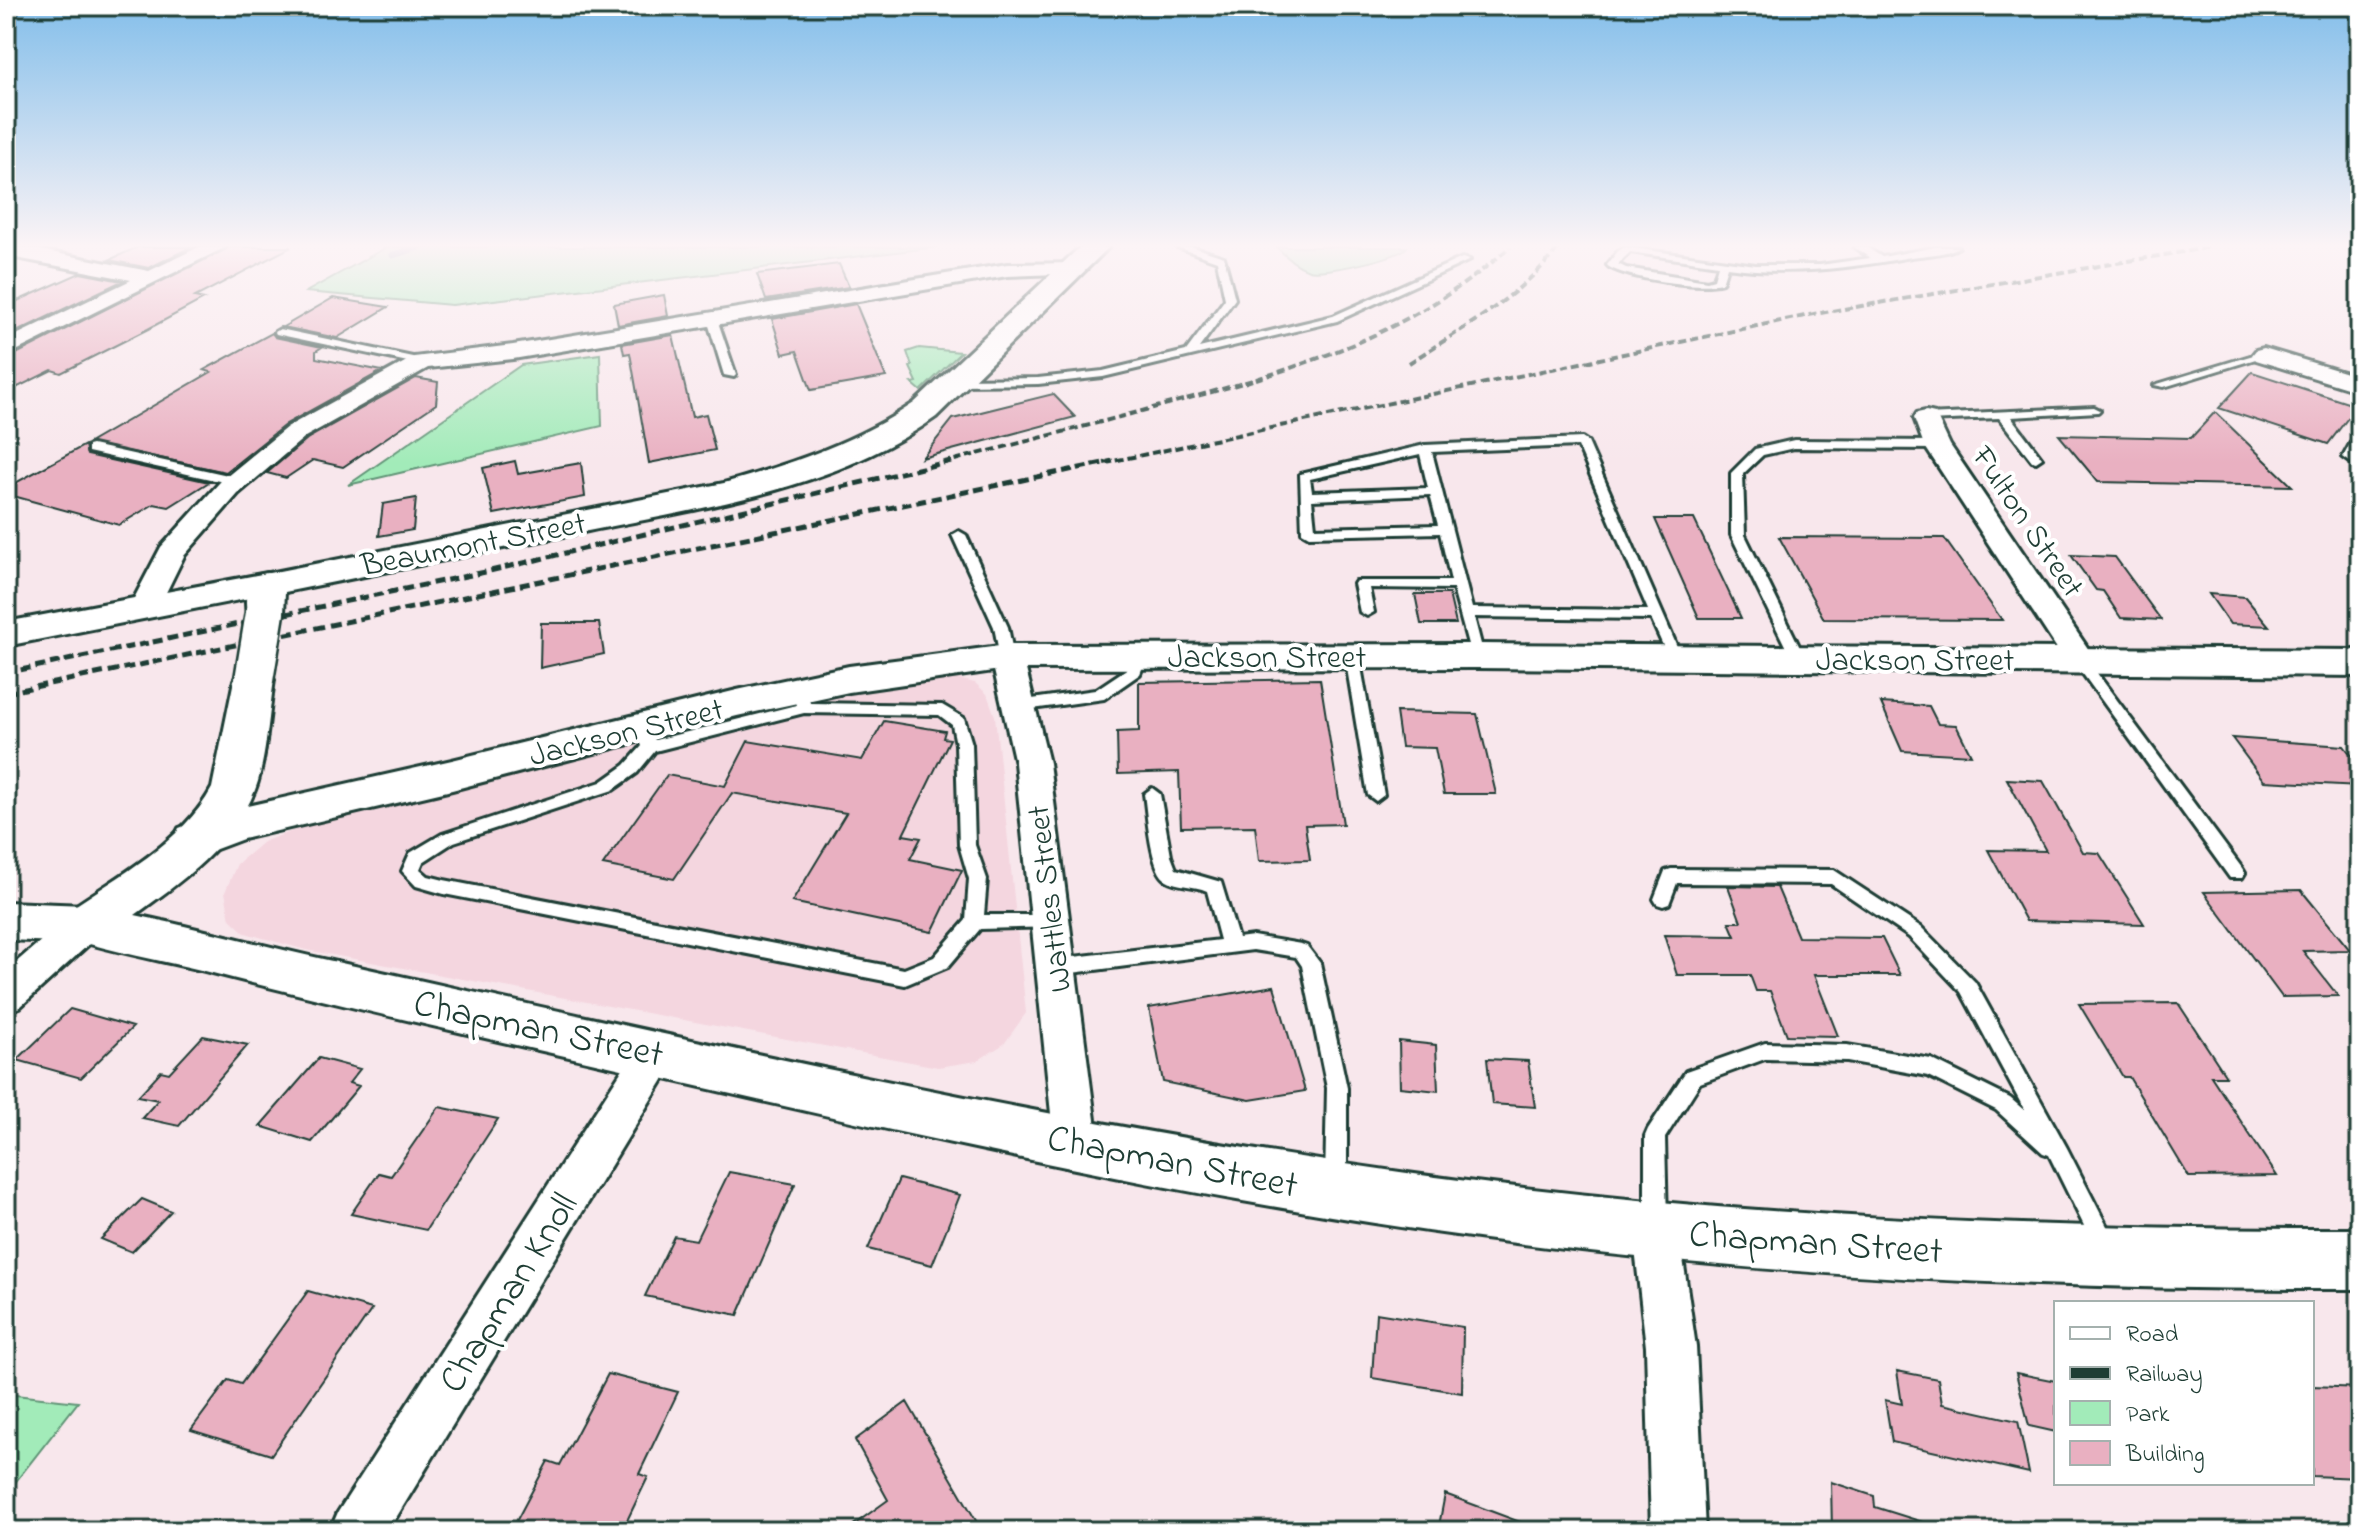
<svg xmlns="http://www.w3.org/2000/svg" width="2366" height="1537" font-family="'Indie Flower',sans-serif">
<style>
.built{fill:#f4d6df}
.green{fill:#a2ebb9;stroke:#609476;stroke-width:2}
.lines{fill:none;stroke-linecap:round;stroke-linejoin:round}
.stream{stroke:#6093a4;stroke-width:7}
.building{fill:#e9b0c1;stroke:#1f3d34;stroke-width:2}
.service-casing{stroke:#1f3d34;stroke-width:6}
.minor-casing{stroke:#1f3d34;stroke-width:6}
.tertiary-casing{stroke:#1f3d34;stroke-width:6}
.secondary-casing{stroke:#1f3d34;stroke-width:6}
.service{fill:#fff;fill-rule:evenodd}
.minor{fill:#fff;fill-rule:evenodd}
.tertiary{fill:#fff;fill-rule:evenodd}
.secondary{fill:#fff;fill-rule:evenodd}
.rail-far1{stroke:#1f3d34;stroke-width:4;stroke-dasharray:8 4;stroke-linecap:butt}
.rail{stroke:#1f3d34;stroke-width:5;stroke-dasharray:10 5;stroke-linecap:butt}
.secondary-bridge-casing{stroke:#1f3d34;stroke-width:43;stroke-linecap:butt}
.secondary-bridge{stroke:#fff;stroke-width:38}
.labels{text-anchor:middle;stroke-width:8;stroke-linejoin:round;paint-order:stroke}
.street-label{font-size:32px;fill:#1f3d34;stroke:#fff}
.near-street-label{font-size:38px;fill:#1f3d34;stroke:#fff}
</style>
<rect width="100%" height="100%" fill="#f8e7ec"/>
<filter id="ink" filterUnits="userSpaceOnUse"><feTurbulence type="fractalNoise" baseFrequency=".0125" numOctaves="2"/><feDisplacementMap in="SourceGraphic" scale="16" xChannelSelector="R" yChannelSelector="G"/><feConvolveMatrix kernelMatrix="1 2 1 2 8 2 1 2 1" color-interpolation-filters="sRGB"/></filter>
<g filter="url(#ink)">
<!-- built -->
<path class="built" d="M955 678 975 683 987 694 995 716 1026 1013 1004 1044 977 1061 938 1067 306 950 245 933 230 919 225 892 237 864 263 842 300 828 696 724 837 692Z"/>
<!-- green -->
<path class="green" d="M387 247H938L452 305 306 292Z
M1277 247H1407C1399 258 1323 274 1309 270 1297 266 1285 256 1277 247Z
M919 348 961 352 921 391 912 383 917 382 910 367 912 366 907 352Z
M600 354 602 426 348 485 521 365Z
M6 1394 78 1402 6 1494Z"/>
<g class="lines">
<!-- stream -->
<path class="stream" d="M393 255 419 247"/>
</g>
<!-- building -->
<path class="building" d="M138 247H191L149 268 109 260Z
M229 247H291L195 297 204 299 148 329 61 373 52 370 6 393V359Z
M839 264 849 287 766 300 757 274Z
M80 273 122 281 6 337V306Z
M664 295 668 316 618 325 614 304Z
M333 298 388 307 337 338 283 327Z
M856 304 886 377 811 390 797 351 783 354 772 319Z
M272 333 275 337 322 347 316 351V358L382 371 286 424 226 472 89 443 211 372 204 370Z
M673 335 692 417 706 414 715 450 649 463 630 353 624 354 622 344Z
M2252 372 2357 406 2328 444 2219 408Z
M416 378 438 382 436 404 343 467 313 460 286 478 267 473 307 439Z
M1053 394 1075 417 922 458 953 419Z
M2215 412 2292 486 2098 482 2059 435 2191 438Z
M85 445 87 455 209 482 169 507 154 504 119 525 6 494V488Z
M515 461 518 474 581 463 585 497 494 514 483 468Z
M416 498 413 530 379 536 383 504Z
M1655 519H1694L1741 618H1699Z
M1779 537 1944 538 2002 620 1824 619Z
M2071 555 2115 557 2161 620 2121 618 2103 591 2096 590Z
M1415 594H1449L1456 624H1421Z
M2209 594 2245 597 2269 626 2230 624Z
M541 623H599L604 654 540 668Z
M1320 679 1343 824 1305 825 1310 860 1259 861 1255 826 1181 827 1179 772 1118 774 1117 732 1139 731V682Z
M1881 703 1929 706 1938 724 1956 725 1971 755 1902 751Z
M1396 712 1477 714 1496 794H1444L1435 748 1401 747Z
M884 721 945 731 943 738 950 739 903 835 921 838 910 859 962 870 932 932 792 902 846 813 732 793 674 879 603 865 667 775 725 786 748 741 862 760Z
M2232 738 2344 746 2360 766V786L2264 781Z
M2007 779 2043 781 2083 852 2099 853 2144 924 2026 921 1988 850 2046 851Z
M1728 886 1777 887 1798 937 1882 938 1900 975H1814L1838 1036 1787 1035 1770 991H1756L1750 975H1677L1664 935 1735 936 1729 922H1741Z
M2301 890 2350 950 2303 951 2338 996 2282 997 2204 892Z
M1274 986 1305 1091 1250 1100 1163 1082 1149 1008Z
M2178 1003 2226 1076H2211L2277 1176 2189 1177 2129 1077H2123L2079 1004Z
M70 1009 133 1027 81 1078 17 1060Z
M203 1036 248 1045 179 1126 142 1118 158 1100 138 1096 161 1071 169 1073Z
M1399 1041 1436 1045 1438 1091 1400 1087Z
M319 1058 360 1069 349 1083 359 1086 312 1142 260 1126Z
M1487 1059 1528 1061 1535 1107 1492 1104Z
M439 1107 498 1119 426 1230 351 1214 379 1173 391 1176Z
M729 1172 795 1184 738 1315 645 1296 674 1236 696 1240Z
M899 1179 960 1195 932 1265 868 1249Z
M142 1199 171 1211 132 1252 101 1239Z
M308 1291 372 1309 271 1455 191 1430 228 1380 241 1384Z
M1376 1313 1463 1327 1462 1393 1372 1378Z
M1897 1371 1938 1379 1942 1404 2018 1421 2029 1473 1892 1442 1885 1400 1902 1404Z
M2016 1373 2056 1381V1432L2029 1426Z
M608 1374 678 1392 639 1474 648 1477 622 1531H511L548 1461 560 1465Z
M2312 1386 2360 1388V1478L2312 1476Z
M907 1402 982 1531H845L888 1500 855 1440Z
M1831 1482 1874 1496 1875 1507 1932 1525 1931 1531H1832Z
M1445 1494 1536 1528 1535 1531H1438Z"/>
<g class="lines">
<!-- service casing -->
<g class="service-casing">
<path id="service" d="M1177 247H1193L1224 257 1235 299 1199 348 1333 316 1462 258 1470 260 1337 321 1103 377 1038 384 956 385 950 382 956 379 1038 378 1103 371 1186 351 1225 299 1217 261Z
M1625 247 1756 265H1820L1870 258 1854 247H1866L1882 257 1936 247H1959C1946 254 1927 255 1911 257 1850 268 1789 276 1727 267L1722 283C1699 289 1630 279 1609 267L1607 265 1618 251ZM1630 252 1718 265 1714 279 1707 281 1626 268 1618 264Z
M708 317 717 319 736 375 734 377 724 375 707 319Z
M280 329 422 359 427 362 422 365 276 334 275 332Z
M2260 353 2269 355 2164 387 2154 385Z
M2094 407 2100 410 2098 412 2011 417 2042 458 2036 462 2032 461 1999 418 1926 421 1920 418 1926 415Z
M2360 432V447L2356 456 2360 459V469L2343 457 2356 433Z
M1582 438 1588 442 1682 658 1680 661H1670L1651 619 1474 617 1484 656 1482 659H1472L1453 589 1369 588 1374 612 1367 616 1360 612 1354 584 1356 581H1451L1440 533 1309 536 1302 532 1300 474 1425 445ZM1578 446 1648 610 1472 608 1432 452ZM1420 454 1428 488 1312 492 1310 479ZM1430 495 1438 525 1315 528 1312 500Z
M1794 440 1937 441 1943 445 1937 449 1794 448 1763 455 1743 474 1745 535 1805 658 1798 663 1791 658 1731 535V473L1755 449Z
M92 445 237 477 243 481 237 485 88 452V446Z
M959 531 966 535 1008 627 1014 657 1012 660H1002L1000 657 994 627 952 535Z
M1140 651 1147 656 1140 674 1104 699 1018 711 1010 706 1018 701 1095 690 1128 668 1135 653Z
M1352 651 1359 656 1384 795 1376 801 1368 795 1345 656Z
M2080 655 2085 657 2242 868 2245 873 2242 878H2230L2075 663 2073 660 2075 657Z
M799 685 807 690 810 703 942 705 964 718 972 744 975 845 987 879 984 915H1050L1056 917 1059 922 1056 927 980 929 948 967 905 985 444 894 416 886 402 871 410 853 442 834 601 782 625 765 642 746 633 727 636 723H646L655 740 796 705 791 690ZM804 713 939 715 952 725 956 744 959 845 969 879 966 920 934 957 904 969 444 880 428 876 420 869 423 862 454 842 613 790 637 773 655 751Z
M1152 788 1160 794 1171 856 1176 869 1221 882 1238 938 1253 936 1301 944 1307 946 1320 963 1347 1088V1183L1343 1190 1336 1193 1329 1190 1325 1183 1327 1088 1302 966 1296 957 1253 950 1056 975 1049 972 1047 967 1049 962 1056 959 1220 940 1207 891C1194 885 1177 887 1165 879 1150 868 1147 812 1144 794Z
M1671 869 1834 870 1921 927 1975 982 2067 1148 2112 1236 2115 1243 2112 1250 2104 1254 2096 1250 2049 1155 2043 1153 1996 1110 1928 1076 1847 1061 1765 1059 1700 1083 1665 1138 1667 1223 1664 1230 1656 1233 1648 1230 1645 1223V1136L1648 1129 1686 1071 1765 1043 1847 1045 1931 1059 2010 1098 2025 1111 1961 992 1909 937 1831 884 1677 883 1669 904 1663 906 1657 904 1654 899 1665 871Z"/>
</g>
<!-- minor casing -->
<g class="minor-casing">
<path id="minor" d="M6 247H25L149 271 199 247H226L6 356V340L131 280 6 256Z
M1075 263 1082 265 1085 269 1082 273 1007 276 513 359 428 368 305 437 238 494 184 556 155 615 144 617 133 615 129 608 161 547 220 482 287 427 414 357 513 345 1007 264Z
M2264 348 2360 377V392L2256 360 2252 355 2256 350Z
M1926 411 1935 413 1950 445 2091 653 2096 660 2091 667 2080 670 2069 667 1924 445 1914 418 1917 413Z
M1007 647 1018 650 1023 657 1049 763 1098 1143 1092 1157 1076 1163 1060 1157 1054 1143 1015 763 991 657 996 650Z
M86 909 99 913 105 924 99 935 20 1007 6 1012V971L73 913Z
M657 1034 672 1039 678 1052 672 1065 388 1531H330L338 1512 642 1039Z
M1656 1209 1672 1215 1679 1231 1696 1347 1705 1531H1651L1646 1347 1633 1231 1640 1215Z"/>
</g>
<!-- tertiary casing -->
<g class="tertiary-casing">
<path id="tertiary" d="M267 573 280 576 285 584 280 592 6 646V622Z
M1477 644 2360 650V676L1477 668 1007 669 849 692 737 716 452 790 243 839 195 857 179 852 173 840 179 828 234 809 452 760 737 690 849 666 1007 645Z
M6 902 86 905 103 911 110 924 103 937 86 943 6 940Z"/>
</g>
<!-- secondary casing -->
<g class="secondary-casing">
<path id="secondary" d="M1080 247H1109L936 417C835 489 707 507 588 531 487 551 386 571 285 592L284 613 279 622 265 625 251 622C243 609 245 589 254 576L724 483C790 464 857 442 914 403Z
M254 667 268 670 274 680C269 711 266 762 255 790 234 844 181 882 135 915 198 928 260 945 323 959 678 1037 1040 1121 1400 1172 1717 1217 2040 1230 2360 1229V1289C2069 1290 1774 1278 1485 1239 1196 1201 910 1135 626 1070 485 1038 344 1007 205 971 160 960 113 952 69 938L61 924 69 910C117 877 183 842 212 788L234 680 240 670Z"/>
</g>
<!-- service -->
<use href="#service" class="service"/>
<!-- minor -->
<use href="#minor" class="minor"/>
<!-- tertiary -->
<use href="#tertiary" class="tertiary"/>
<!-- secondary -->
<use href="#secondary" class="secondary"/>
<!-- rail-far1 -->
<path class="rail-far1" d="M1409 363C1463 328 1519 298 1559 247
M943 463C1015 444 1088 426 1160 406 1291 371 1407 338 1510 247
M1104 463 1814 314 2211 247"/>
<!-- rail -->
<path class="rail" d="M6 673 490 571 951 461
M6 693 1113 461"/>
<!-- secondary-bridge casing -->
<g class="secondary-bridge-casing">
<path id="secondary-bridge" d="M254 680 265 613"/>
</g>
<!-- secondary-bridge -->
<use href="#secondary-bridge" class="secondary-bridge"/>
</g>
</g>
<!-- sky -->
<linearGradient id="sky" x2="0" y2="1"><stop stop-color="#83beea"/><stop offset="0.53" stop-color="#fcf4f6"/><stop offset="1" stop-color="#fcf4f6" stop-opacity="0"/></linearGradient>
<rect width="2366" height="463" fill="url(#sky)"/>
<g class="labels">
<!-- street labels -->
<g class="street-label">
<text transform="translate(2029 521) rotate(56)" y="11">Fulton Street</text>
<text transform="translate(473 543) rotate(-11)" y="11">Beaumont Street</text>
<text x="1267" y="667">Jackson Street</text>
<text x="1915" y="670">Jackson Street</text>
<text transform="translate(626 731) rotate(-14)" y="11">Jackson Street</text>
<text transform="translate(1048 899) rotate(-97)" y="11">Wattles Street</text>
</g>
<!-- near-street labels -->
<g class="near-street-label">
<text transform="translate(539 1027) rotate(12)" y="13">Chapman Street</text>
<text transform="translate(1173 1160) rotate(11)" y="13">Chapman Street</text>
<text transform="translate(1816 1241) rotate(4)" y="13">Chapman Street</text>
<text transform="translate(507 1292) rotate(-58)" y="13">Chapman Knoll</text>
</g>
</g>
<!-- margin -->
<rect width="2366" height="1537" fill="none" stroke="#fff" stroke-width="32"/>
<rect x="16" y="16" width="2334" height="1505" fill="none" stroke="#1f3d34" stroke-width="3" filter="url(#ink)"/>
<!-- legend -->
<rect x="2054" y="1301" width="260" height="184" fill="#ffffff" stroke="#a5b1ae" stroke-width="2"/>
<rect x="2070" y="1327" width="40" height="12" fill="#ffffff" stroke="#a5b1ae" stroke-width="2"/>
<text x="2126" y="1341" font-size="24" fill="#1f3d34">Road</text>
<rect x="2070" y="1367" width="40" height="12" fill="#1f3d34" stroke="#a5b1ae" stroke-width="2"/>
<text x="2126" y="1381" font-size="24" fill="#1f3d34">Railway</text>
<rect x="2070" y="1401" width="40" height="24" fill="#a2ebb9" stroke="#a5b1ae" stroke-width="2"/>
<text x="2126" y="1421" font-size="24" fill="#1f3d34">Park</text>
<rect x="2070" y="1441" width="40" height="24" fill="#e9b0c1" stroke="#a5b1ae" stroke-width="2"/>
<text x="2126" y="1461" font-size="24" fill="#1f3d34">Building</text>
</svg>
